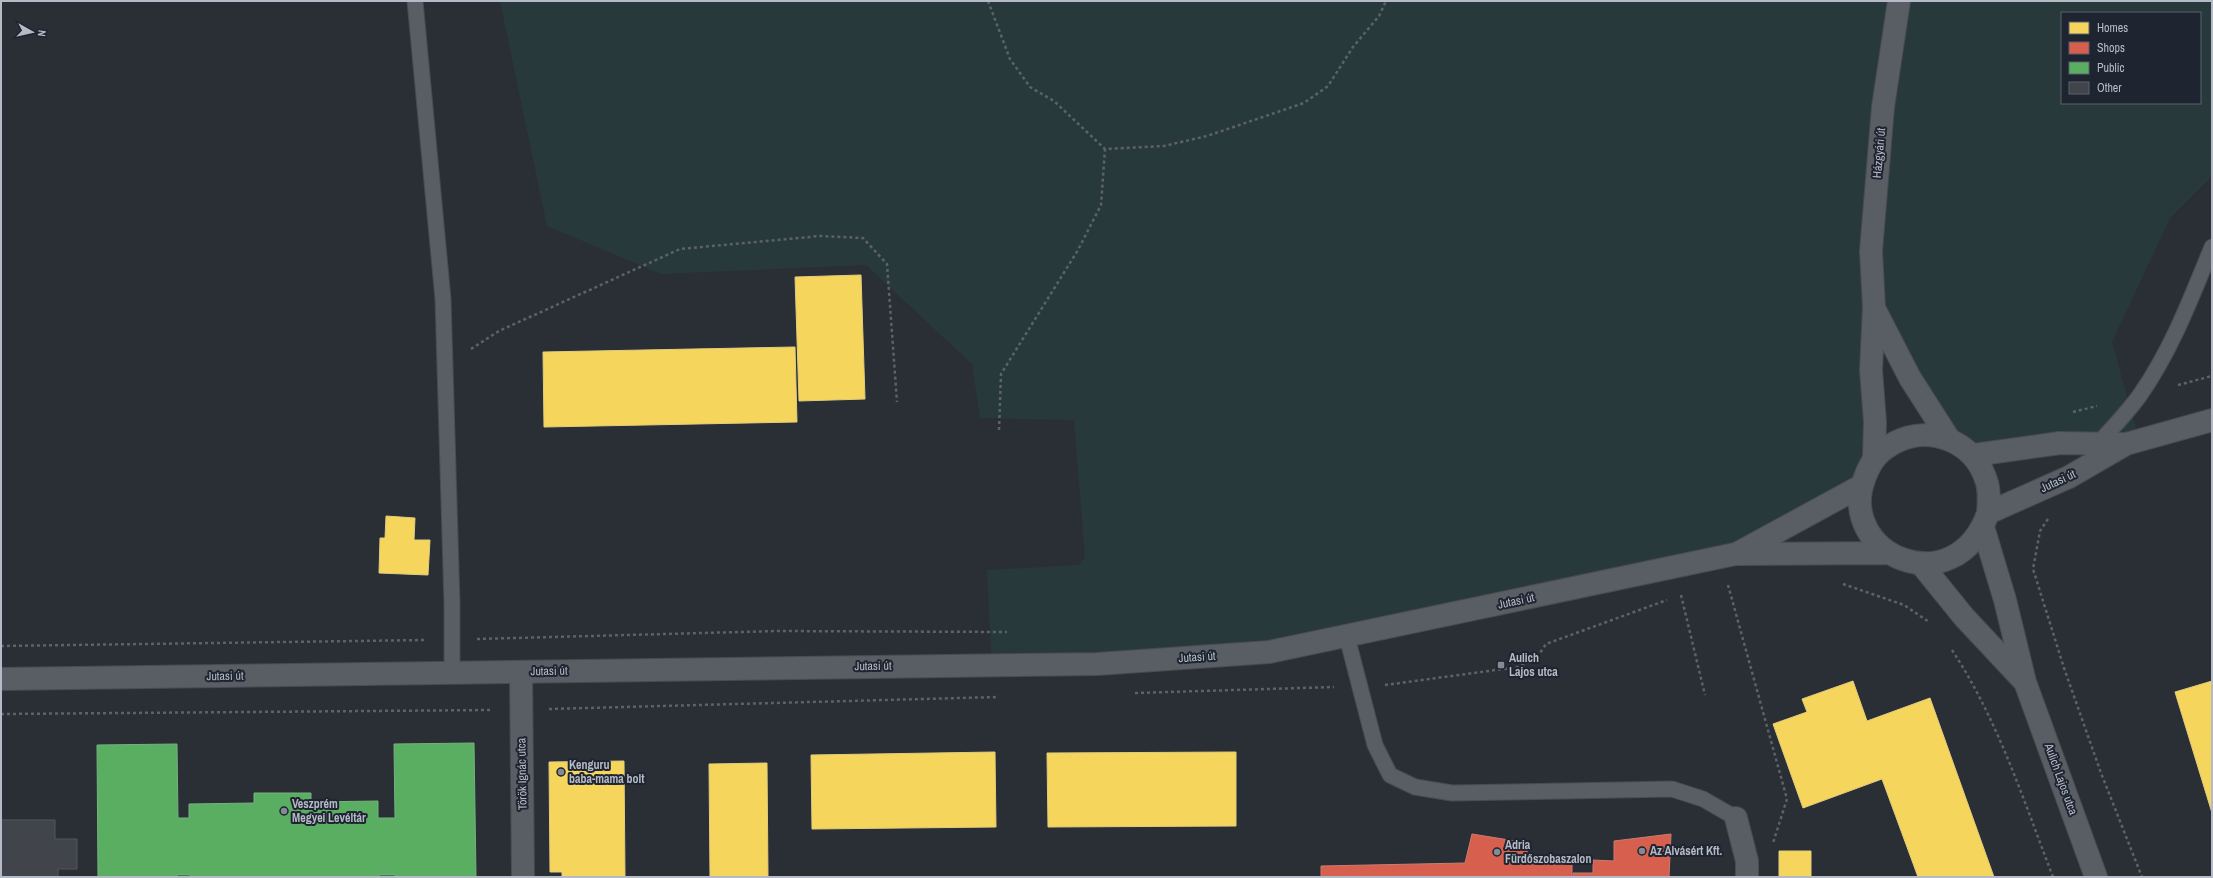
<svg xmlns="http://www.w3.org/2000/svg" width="2213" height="878" font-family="'Archivo Narrow',sans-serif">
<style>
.green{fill:#28393c;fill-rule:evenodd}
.homes{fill:#f6d55c;stroke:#e2cd7c}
.shops{fill:#d6604d;stroke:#cc7b71}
.public{fill:#5aae61;stroke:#75b27f}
.building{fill:#41444a;stroke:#52565d}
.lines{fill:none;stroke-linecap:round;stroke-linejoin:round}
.service-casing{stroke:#484b51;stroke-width:17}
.minor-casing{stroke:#484b51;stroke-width:24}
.tertiary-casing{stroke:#484b51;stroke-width:24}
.path{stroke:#5d6268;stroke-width:2.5;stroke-dasharray:3 3;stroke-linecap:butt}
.service{stroke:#595d64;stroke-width:15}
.minor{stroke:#595d64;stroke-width:22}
.tertiary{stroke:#595d64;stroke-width:22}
.poi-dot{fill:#848a94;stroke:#1e2530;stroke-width:1.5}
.labels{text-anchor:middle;stroke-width:4;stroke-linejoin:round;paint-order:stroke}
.street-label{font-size:12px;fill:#b4bbc6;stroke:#1e2530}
.poi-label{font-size:12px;font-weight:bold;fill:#b4bbc6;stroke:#1e2530;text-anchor:start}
</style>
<rect width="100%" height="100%" fill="#2a2f36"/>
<!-- green -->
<path class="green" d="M500 1H2212V176L2170 218 2112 342 2140 443 1974 451 1950 436 1886 322 1868 457 1856 484 1702 564 1435 624 992 669 987 570 1079 565 1085 557 1074 420 980 418 972 364 866 265 661 274 547 226ZM2062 13H2200V103H2062Z"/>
<!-- homes -->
<path class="homes" d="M861 275 865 399 799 401 795 277Z
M795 347 797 422 544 427 543 352Z
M386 516 415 518 414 540H430L428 575 379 573 380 538H385Z
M1853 681 1867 721 1930 698 1994 877H1918L1882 779 1803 808 1773 724 1807 712 1802 699Z
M2212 681V813L2175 692Z
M995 752 996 827 812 829 811 755Z
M1236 752V826L1048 827 1047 753Z
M624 761 625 877H562V872H550L549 762Z
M767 763 768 877H710L709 764Z
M1779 851H1811V877H1779Z"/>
<!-- shops -->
<path class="shops" d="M1472 834 1528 843 1526 861 1572 863V877H1321V866L1465 863Z
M1671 834 1669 877H1573V873H1593V860L1614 861V841Z"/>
<!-- public -->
<path class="public" d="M474 743 476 877H395V875H379V877H190V875H177V877H98L97 745 177 744 178 818H189V804L254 803V793H311V802L378 801V818H395L394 744Z"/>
<!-- building -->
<path class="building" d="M1 820H55V839H77V869H58V877H1Z"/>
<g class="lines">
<!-- service casing -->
<g class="service-casing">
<path id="service" d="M415 1 443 299 452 604V673
M2098 444C2112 428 2128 412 2140 395 2172 349 2191 298 2212 247
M1347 637 1375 745 1390 775 1415 787 1452 793 1672 789 1703 799 1736 818"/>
</g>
<!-- minor casing -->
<g class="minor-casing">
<path id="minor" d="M1983 527 2005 600 2025 682 2096 877
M1921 564 1964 617 2023 680
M521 672 523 877
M1736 818 1747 861V877"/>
</g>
<!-- tertiary casing -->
<g class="tertiary-casing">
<path id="tertiary" d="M1874 308 1910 378 1949 439
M1974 455 2060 443 2126 444
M1874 457 1875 422 1871 370 1874 307 1871 251 1883 107 1899 1
M1988 513C1989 501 1990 488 1985 477 1972 441 1930 425 1896 442 1880 450 1871 460 1865 477 1834 554 1955 607 1988 513L2069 477 2126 444 2212 420
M1738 553 1861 486
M1 679 1097 664 1269 652 1735 554 1889 553"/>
</g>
<!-- path -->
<path class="path" d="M988 1 1010 59 1030 87 1054 101 1105 149 1164 146 1207 136 1304 103 1328 86 1353 47 1379 16 1386 1
M471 349 499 331 680 249 820 236 863 238 887 264 897 402
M2178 385 2212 376
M2073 412 2097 406
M999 430 1001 374 1078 250 1101 205 1105 149
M2048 519 2040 531 2033 569 2064 668 2101 773 2142 877
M1843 584 1904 605 1929 622
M1728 585 1787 799 1773 843
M1681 595 1705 695
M477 639 778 631 1007 632
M1 646 426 640
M1952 650C1998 720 2023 799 2053 877
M1385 685 1518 667 1536 659 1546 644 1667 600
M1135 693 1334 687
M549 709 998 697
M1 714 492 710"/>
<!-- service -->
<use href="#service" class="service"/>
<!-- minor -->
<use href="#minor" class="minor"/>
<!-- tertiary -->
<use href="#tertiary" class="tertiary"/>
</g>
<!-- markers -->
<g class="poi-dot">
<rect x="1497" y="661" width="8" height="8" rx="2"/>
<circle cx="561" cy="772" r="4"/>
<circle cx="284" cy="811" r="4"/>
<circle cx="1642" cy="851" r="4"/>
<circle cx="1497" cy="852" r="4"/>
</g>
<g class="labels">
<!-- street labels -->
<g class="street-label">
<text transform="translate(1879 153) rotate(-85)" y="4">Házgyári út</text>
<text transform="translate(2058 481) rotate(-25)" y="4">Jutasi út</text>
<text transform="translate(1516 601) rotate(-12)" y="4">Jutasi út</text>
<text transform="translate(1197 657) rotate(-4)" y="4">Jutasi út</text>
<text transform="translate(873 666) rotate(-1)" y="4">Jutasi út</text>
<text transform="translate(549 671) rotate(-1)" y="4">Jutasi út</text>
<text transform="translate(225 676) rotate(-1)" y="4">Jutasi út</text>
<text transform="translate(522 774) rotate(-91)" y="4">Török Ignác utca</text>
<text transform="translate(2061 779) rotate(70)" y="4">Aulich Lajos utca</text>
</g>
<!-- poi labels -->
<g class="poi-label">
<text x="1509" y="662">Aulich<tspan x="1509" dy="14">Lajos utca</tspan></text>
<text x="569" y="769">Kenguru<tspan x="569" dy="14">baba-mama bolt</tspan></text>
<text x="292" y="808">Veszprém<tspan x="292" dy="14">Megyei Levéltár</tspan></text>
<text x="1505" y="849">Adria<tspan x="1505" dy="14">Fürdőszobaszalon</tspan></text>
<text x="1650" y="855">Az Alvásért Kft.</text>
</g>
</g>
<!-- border -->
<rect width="2213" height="878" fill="none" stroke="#b4bbc6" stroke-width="4"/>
<!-- legend -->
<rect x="2061" y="12" width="140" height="92" fill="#1e2530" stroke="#5a616c"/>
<rect x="2069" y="22" width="20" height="12" fill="#f6d55c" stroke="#5a616c"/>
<text x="2097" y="32" font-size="12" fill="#b4bbc6">Homes</text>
<rect x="2069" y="42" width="20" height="12" fill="#d6604d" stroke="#5a616c"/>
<text x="2097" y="52" font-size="12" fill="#b4bbc6">Shops</text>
<rect x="2069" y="62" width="20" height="12" fill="#5aae61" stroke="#5a616c"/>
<text x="2097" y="72" font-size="12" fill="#b4bbc6">Public</text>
<rect x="2069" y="82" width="20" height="12" fill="#41444a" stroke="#5a616c"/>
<text x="2097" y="92" font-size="12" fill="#b4bbc6">Other</text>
<!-- north arrow -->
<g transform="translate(32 32) rotate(98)" stroke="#1e2530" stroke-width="3" paint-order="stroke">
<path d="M0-3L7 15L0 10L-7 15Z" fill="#b4bbc6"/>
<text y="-6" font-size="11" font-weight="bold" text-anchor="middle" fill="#b4bbc6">N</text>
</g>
</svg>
